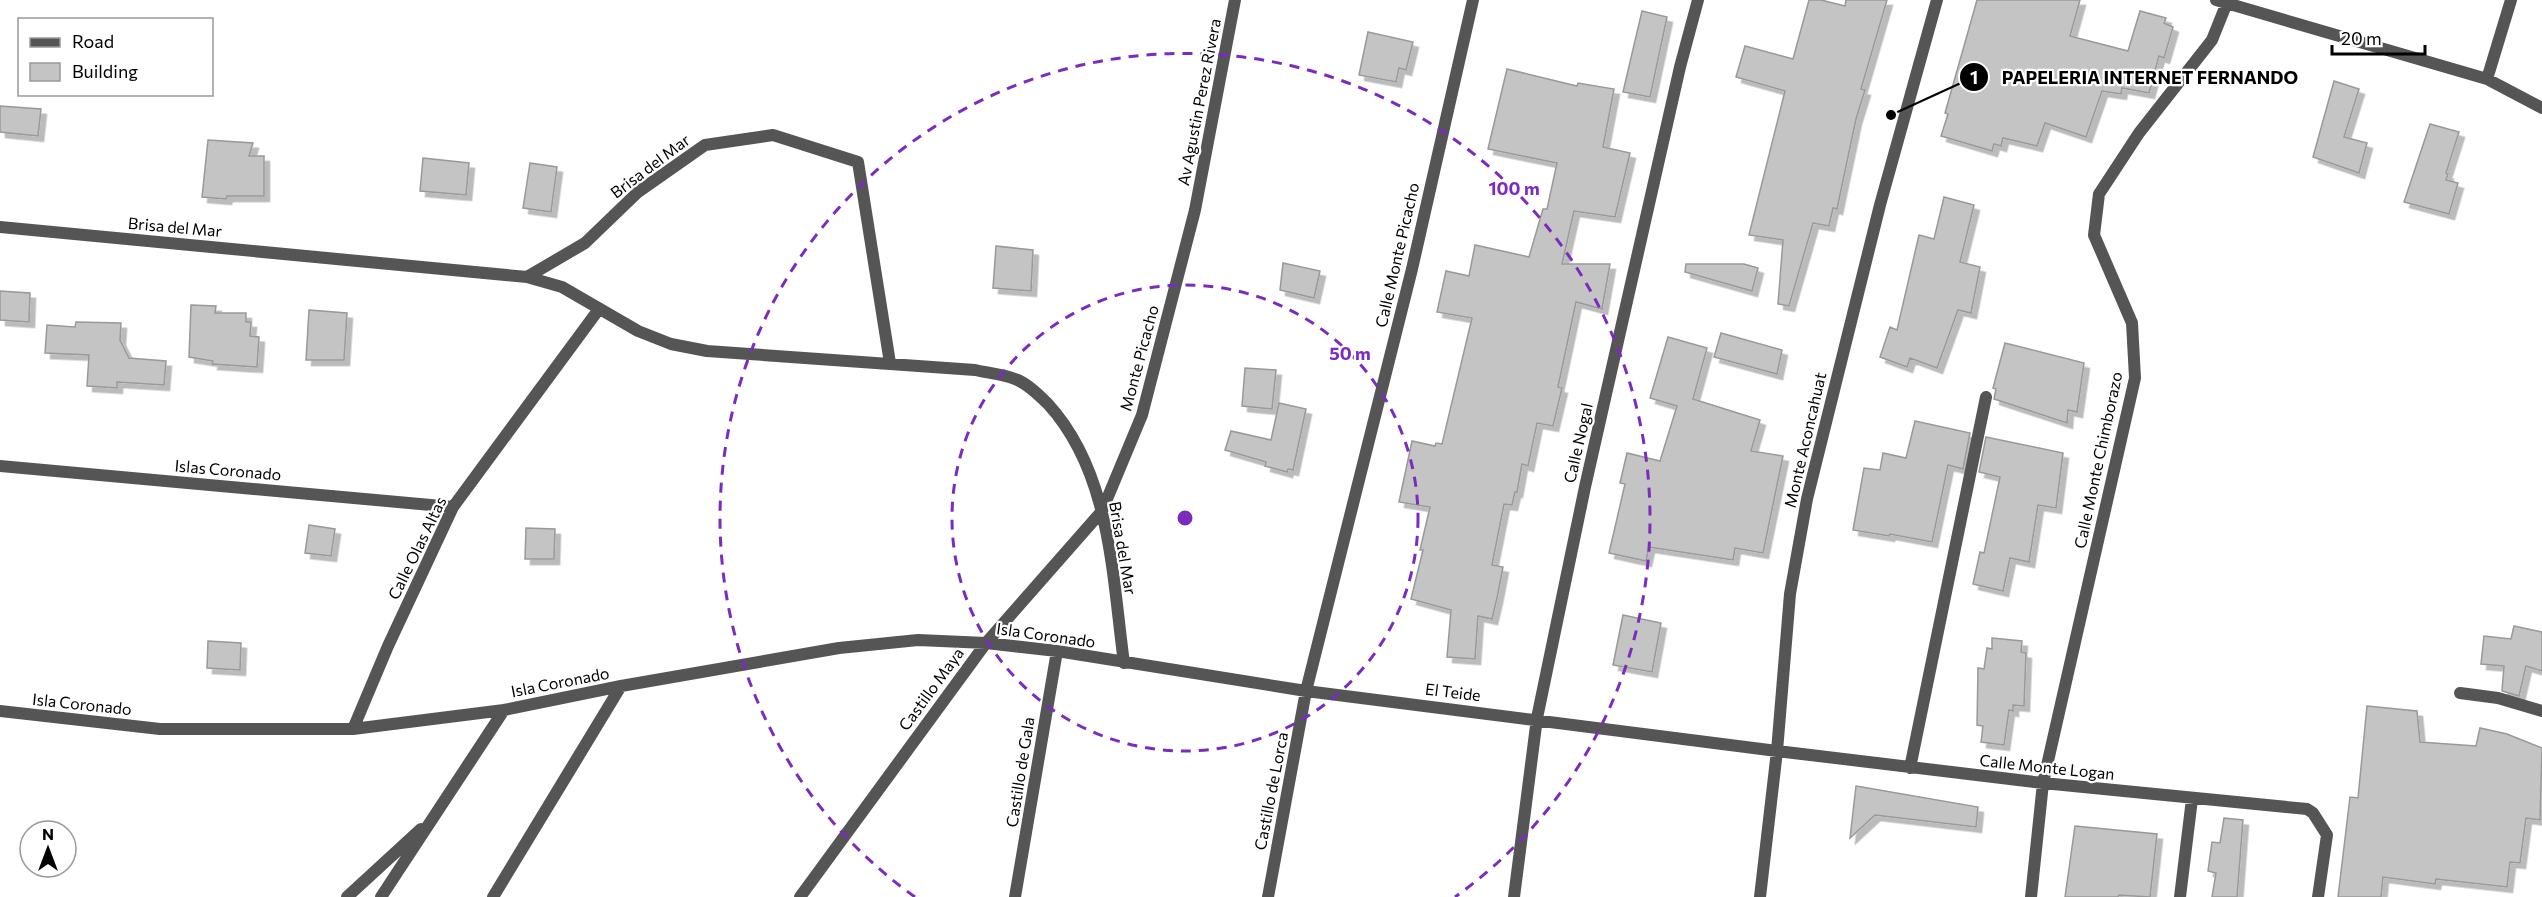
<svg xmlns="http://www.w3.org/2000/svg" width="2542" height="897" font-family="Commissioner,sans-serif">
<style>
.building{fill:#c4c4c4;stroke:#999;stroke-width:1.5;filter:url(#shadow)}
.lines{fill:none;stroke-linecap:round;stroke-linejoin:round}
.street{stroke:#555;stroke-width:12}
.ring{fill:none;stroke:#7b2cbf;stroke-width:3;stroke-dasharray:10 8}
.labels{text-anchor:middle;stroke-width:4.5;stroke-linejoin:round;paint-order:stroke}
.street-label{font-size:16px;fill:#000;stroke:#fff}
.centre{fill:#7b2cbf;stroke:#fff;stroke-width:3}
.ring-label{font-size:18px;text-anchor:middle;font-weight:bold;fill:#7b2cbf;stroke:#fff;stroke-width:4.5;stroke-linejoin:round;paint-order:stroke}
.leader{fill:none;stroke:#000;stroke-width:2}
.callout-dot{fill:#000;stroke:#fff;stroke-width:2}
.mark-label{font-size:18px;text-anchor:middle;font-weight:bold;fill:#fff}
.callout-label{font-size:18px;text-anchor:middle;font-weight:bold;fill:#000;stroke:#fff;stroke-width:4.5;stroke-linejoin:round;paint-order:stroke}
</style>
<defs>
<filter id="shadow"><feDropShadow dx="5.5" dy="5.5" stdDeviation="0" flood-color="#0004"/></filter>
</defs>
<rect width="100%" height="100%" fill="#fff"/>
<!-- building -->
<path class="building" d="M1809 0H1821L1845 6 1846 0H1887L1861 89 1865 90 1856 119 1837 209 1833 208 1829 226 1813 223 1789 306 1778 304 1783 240 1749 235 1785 91 1736 77 1745 46 1793 59Z
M1977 0H2080L2070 36 2128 51 2140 11 2166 18 2164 23 2173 27 2164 58 2159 56 2149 93 2122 88 2121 94 2102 91 2086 137 2045 123 2037 146 2003 138 2001 146 1994 144 1992 151 1941 136 1948 114 1945 113Z
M1642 11 1667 17 1650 97 1623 92Z
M1368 32 1413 42 1406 70 1399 68 1396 82 1359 75Z
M1507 69 1577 86 1578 83 1614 89 1603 147 1630 153 1615 217 1574 211 1562 264H1610L1602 309 1576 302 1558 387 1562 388 1553 426 1537 423 1528 466 1522 464 1517 492H1515L1512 505 1504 504 1492 565 1503 567 1497 598 1492 619 1478 616 1475 659 1447 657 1451 610 1411 599 1423 550H1420L1430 507 1399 502 1412 441 1435 446 1436 443 1442 444 1472 318 1437 312 1446 271 1469 276 1475 245 1529 257 1543 209H1547L1557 163 1488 149Z
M2334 81 2359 89 2344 137 2367 143 2359 173 2313 157Z
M0 106 41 109 38 136 0 132Z
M2430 124 2459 132 2446 173 2448 174 2446 180 2458 183 2449 214 2404 202Z
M208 140 253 143 249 156H264V196H227L226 199 202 197Z
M423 158 469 163 466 195 420 191Z
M530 163 557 167 551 212 523 208Z
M1944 197 1974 205 1960 262 1980 267 1971 313 1958 310 1937 368 1910 358 1907 367 1880 357 1890 327 1897 330 1919 235 1934 239Z
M996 246 1033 250 1031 291 993 288Z
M1283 263 1320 271 1314 298 1280 290Z
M1686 264H1744L1758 268 1752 291 1685 272Z
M0 291 30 293 29 322 0 320Z
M191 305 216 306 215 313H246V322H251L250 336 259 337 257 367 212 364 213 361 189 357Z
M309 310 347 313 344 360H306Z
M76 322 121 323 120 340 129 358 166 361 164 385 117 382V388L87 386 89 355 45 353 47 325 75 327Z
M1721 333 1782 350 1777 374 1714 357Z
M1668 337 1707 348 1693 399 1760 420 1751 451 1783 456 1763 553 1735 548 1733 560 1649 547 1646 561 1609 553 1625 484 1620 483 1627 453 1660 461 1677 406 1650 398Z
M2005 343 2084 363 2077 412 2068 410 2067 423 1994 399 1996 389 1993 388Z
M1245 368 1276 370 1272 409 1242 406Z
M1279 403 1306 409 1293 470 1288 469 1287 472 1265 466 1266 462 1225 450 1231 431 1271 440Z
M1915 421 1970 433 1963 469 1948 465 1932 542 1890 534 1889 536 1853 530 1864 468 1880 470 1883 453 1906 458Z
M1986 437 2063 453 2056 508 2038 505 2029 562 2010 558 2003 591 1973 584 1980 552 1984 553 2000 477 1979 472Z
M309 525 335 529 331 556 305 553Z
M526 528 555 529 554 559H525Z
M1623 615 1661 623 1652 672 1613 665Z
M2514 626 2542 632V671L2526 666 2519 696 2502 691 2504 666 2481 664 2484 636 2511 639Z
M1992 638 2022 641 2021 652 2026 653 2024 706 2013 705V711L2009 710 2004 745 1981 742 1983 726 1977 725 1978 668 1984 669 1987 648 1992 649Z
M208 641 241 643 240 670 207 668Z
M2367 706 2417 711 2420 742 2476 746 2480 728 2507 734 2542 748 2540 820 2526 818 2520 863 2510 862 2507 887 2436 879 2435 884 2383 877 2381 897H2338L2350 797 2358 798Z
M1856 786 1978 807 1976 827 1875 815 1850 838Z
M2224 818 2243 820 2237 897H2212L2216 873 2208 871 2212 842 2220 843Z
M2075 826 2157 834 2150 897 2119 895 2118 897H2065Z"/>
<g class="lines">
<!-- street -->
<path class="street" d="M2216 0 2487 79 2542 108
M2487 79 2511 0
M0 227 527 277 585 243 638 192 705 145 773 135 858 162 890 363
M527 277 562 287 638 331 671 344 707 351 975 370C988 373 1003 374 1015 379 1027 383 1039 395 1048 404 1111 473 1112 575 1124 663
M0 466 453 507
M2460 693 2498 698 2542 711
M0 711 160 729H353L504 710 621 686 839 648 918 640 986 643 1057 651 1306 691 1777 751 2043 783 2307 809 2313 813 2327 835 2318 897
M353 729 388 646 453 507 599 309
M1910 768 1986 397
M347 897 421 829
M381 897 504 710
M493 897 621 686
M800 897 986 643 1102 511 1142 415 1195 210 1235 0
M1015 897 1057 651
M1268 897 1306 691 1412 269 1473 0
M1514 897 1537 718 1585 487 1680 67 1698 0
M1760 897 1777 751 1790 594 1807 499 1880 205 1937 0
M2031 897 2043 783 2135 378 2132 323 2094 235 2099 194 2139 133 2212 40 2228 0
M2180 897 2192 799"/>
</g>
<!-- distance rings -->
<g class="ring">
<circle cx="1185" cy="518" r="233"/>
<path d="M915 897A465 465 0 1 1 1455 897"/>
</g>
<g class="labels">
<!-- street labels -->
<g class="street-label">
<text transform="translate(1199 102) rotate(-79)" y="6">Av Agustin Perez Rivera</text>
<text transform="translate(650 166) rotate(-37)" y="6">Brisa del Mar</text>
<text transform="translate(175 227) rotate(5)" y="6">Brisa del Mar</text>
<text transform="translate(1397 255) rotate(-77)" y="6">Calle Monte Picacho</text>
<text transform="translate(1139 358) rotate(-75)" y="6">Monte Picacho</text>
<text transform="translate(1805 440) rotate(-77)" y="6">Monte Aconcahuat</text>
<text transform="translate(1578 443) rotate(-77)" y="6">Calle Nogal</text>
<text transform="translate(2098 460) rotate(-78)" y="6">Calle Monte Chimborazo</text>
<text transform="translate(228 470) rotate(5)" y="6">Islas Coronado</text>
<text transform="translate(417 548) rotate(-64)" y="6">Calle Olas Altas</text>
<text transform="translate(1123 548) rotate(80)" y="6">Brisa del Mar</text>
<text transform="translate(1046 635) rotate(8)" y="6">Isla Coronado</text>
<text transform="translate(560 682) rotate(-11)" y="6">Isla Coronado</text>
<text transform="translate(931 689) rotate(-54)" y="6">Castillo Maya</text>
<text transform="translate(1453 692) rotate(7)" y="6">El Teide</text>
<text transform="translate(82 704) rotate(6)" y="6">Isla Coronado</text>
<text transform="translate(2047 767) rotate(6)" y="6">Calle Monte Logan</text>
<text transform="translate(1020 772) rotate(-81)" y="6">Castillo de Gala</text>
<text transform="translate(1271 791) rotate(-79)" y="6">Castillo de Lorca</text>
</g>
</g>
<circle cx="1185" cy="518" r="9" class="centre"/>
<g class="ring-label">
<text x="1514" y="195">100 m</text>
<text x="1350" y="360">50 m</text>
</g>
<!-- callouts -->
<path class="leader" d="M1891 115L1974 77"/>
<g class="callout-dot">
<circle cx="1891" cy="115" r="6"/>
<circle cx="1974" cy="77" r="15"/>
</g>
<g class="mark-label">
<text x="1974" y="84">1</text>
</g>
<g class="callout-label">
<text x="2150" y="84">PAPELERIA INTERNET FERNANDO</text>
</g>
<!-- legend -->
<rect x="18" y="18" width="195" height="78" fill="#ffffff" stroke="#999999" stroke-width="1.5"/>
<rect x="30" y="38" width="30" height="9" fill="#555555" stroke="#999999" stroke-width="1.5"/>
<text x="72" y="48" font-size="18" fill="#000000">Road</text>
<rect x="30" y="63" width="30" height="18" fill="#c4c4c4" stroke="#999999" stroke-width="1.5"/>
<text x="72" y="78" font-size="18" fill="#000000">Building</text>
<!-- north arrow -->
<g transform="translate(48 849)"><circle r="28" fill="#ffffff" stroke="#999999" stroke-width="1.5"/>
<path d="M0-4.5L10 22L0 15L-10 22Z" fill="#000000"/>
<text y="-9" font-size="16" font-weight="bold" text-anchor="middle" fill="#000000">N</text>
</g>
<!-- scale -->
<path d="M2332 45v9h93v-9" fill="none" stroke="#000000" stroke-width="3"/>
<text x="2341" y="45" font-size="18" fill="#000000" stroke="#ffffff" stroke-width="4.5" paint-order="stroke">20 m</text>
</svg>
